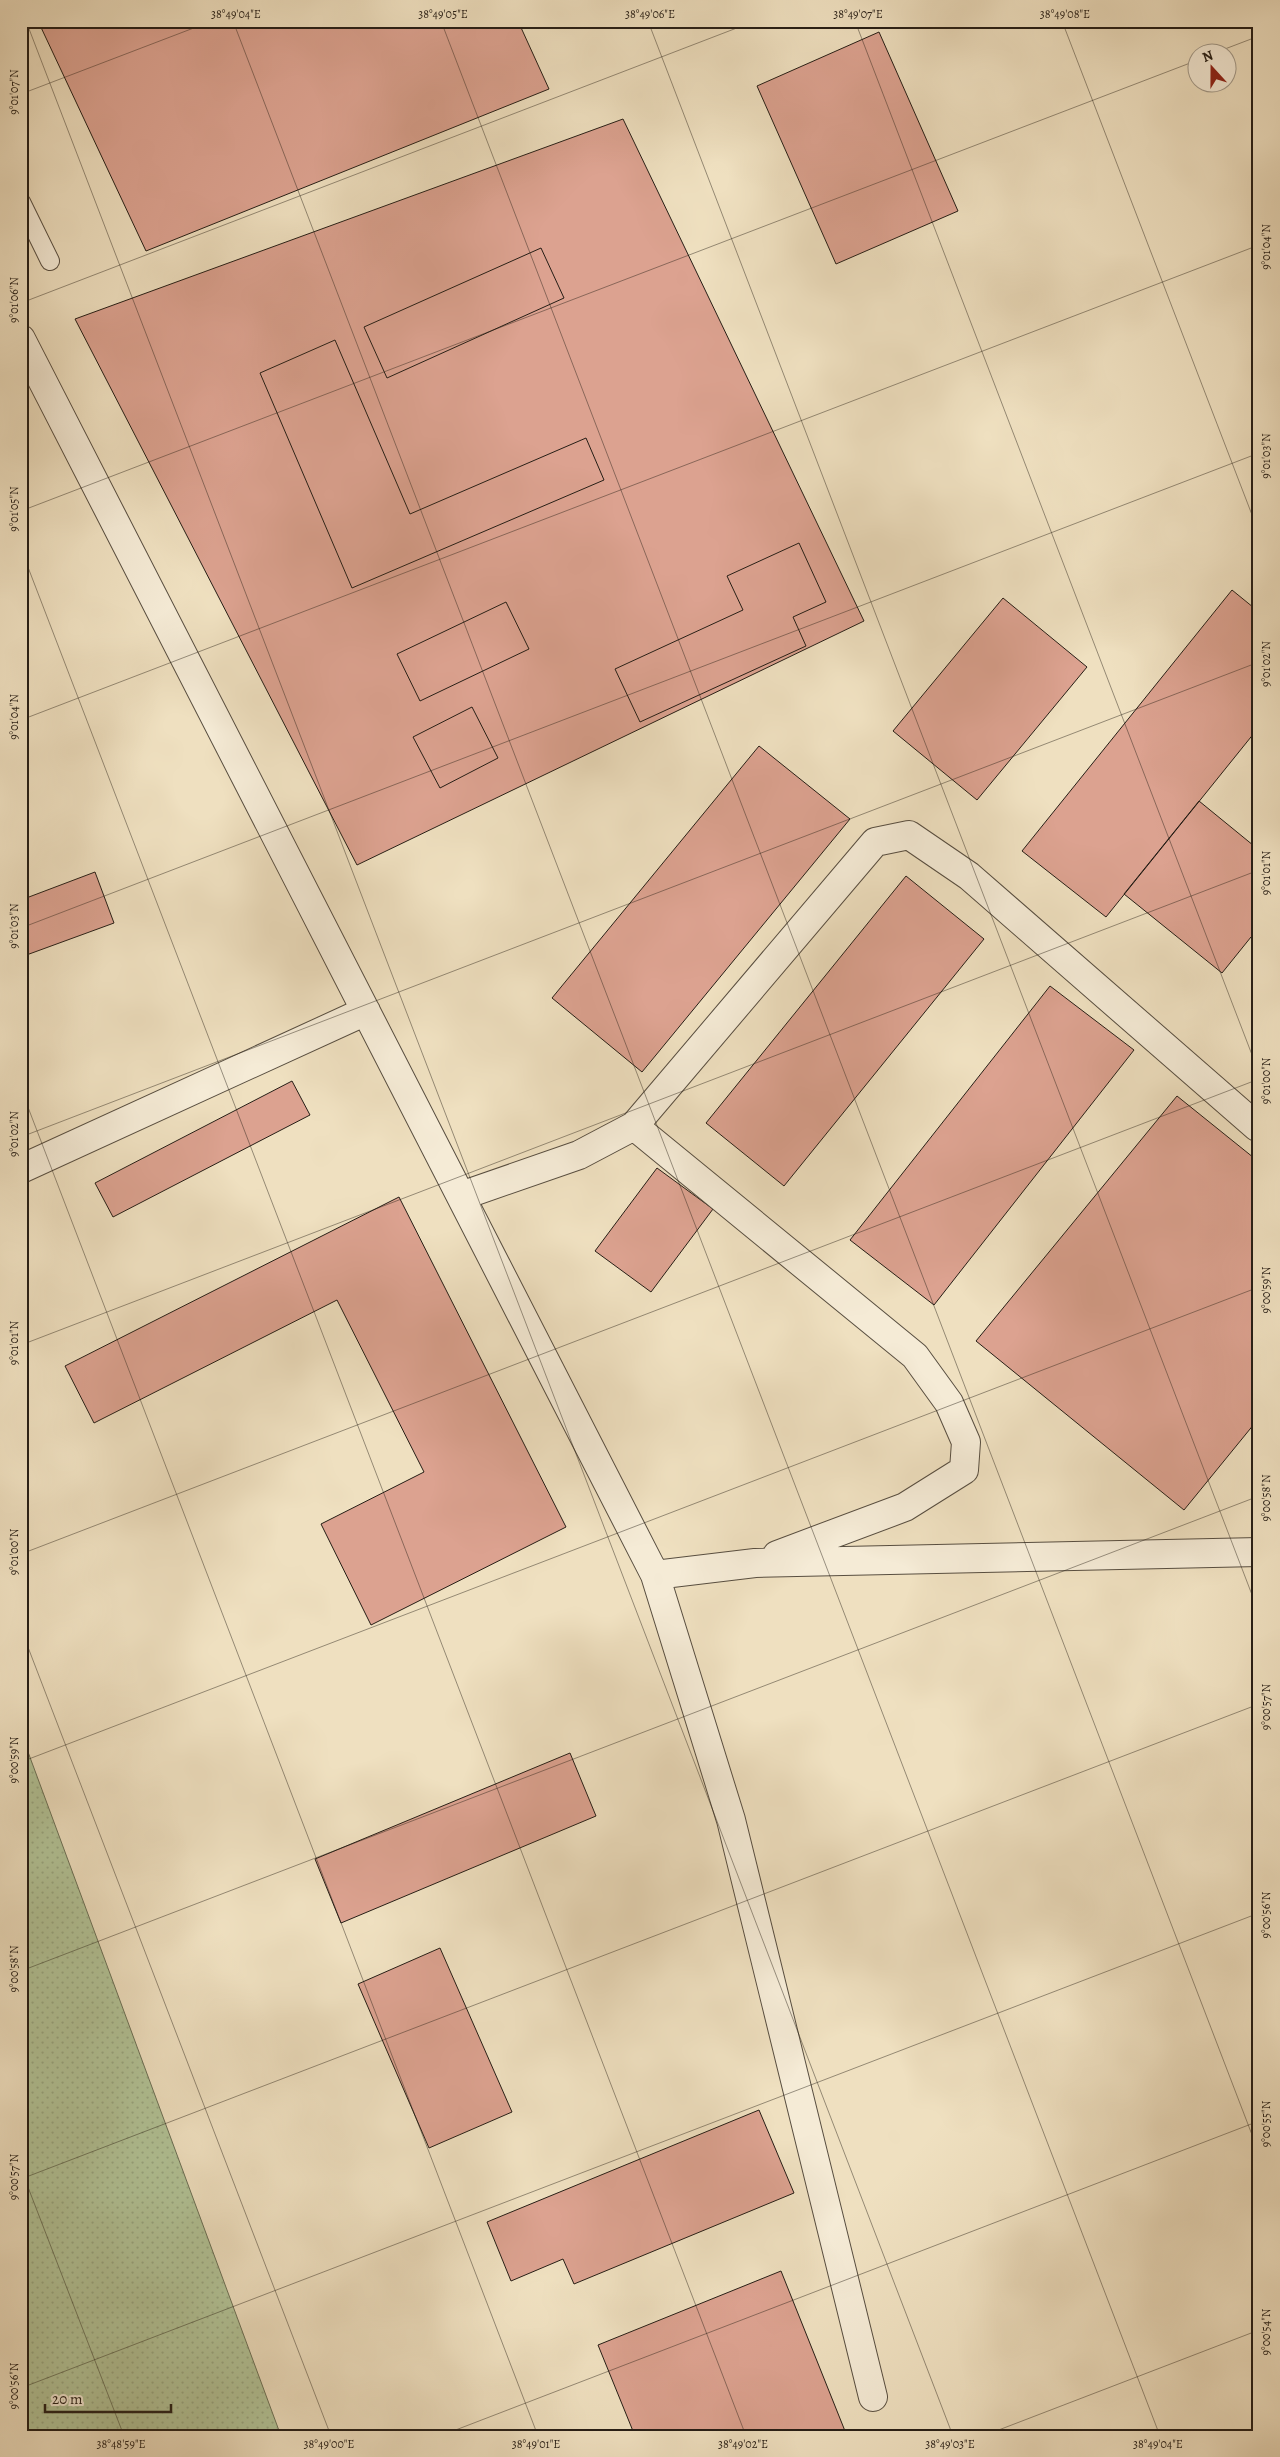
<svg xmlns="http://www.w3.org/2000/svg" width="1280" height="2457" font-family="Alegreya,serif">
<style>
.grass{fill:url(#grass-dots);stroke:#6c7056}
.building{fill:#dca290;stroke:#261e16}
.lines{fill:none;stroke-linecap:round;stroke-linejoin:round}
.service-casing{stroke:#584e40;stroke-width:20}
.minor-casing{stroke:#584e40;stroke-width:30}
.service{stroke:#f5ebd6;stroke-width:18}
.minor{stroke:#f5ebd6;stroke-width:28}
.ticks{fill:none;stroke:#261e16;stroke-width:1;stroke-opacity:0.45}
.neatline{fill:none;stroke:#261e16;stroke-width:2}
.ticks-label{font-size:12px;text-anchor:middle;fill:#261e16}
</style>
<defs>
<pattern id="grass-dots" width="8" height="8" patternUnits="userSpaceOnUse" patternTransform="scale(1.25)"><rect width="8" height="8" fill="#b2c397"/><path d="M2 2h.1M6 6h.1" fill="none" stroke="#99a781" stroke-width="1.8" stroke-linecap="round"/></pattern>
</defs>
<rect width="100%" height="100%" fill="#efe0c0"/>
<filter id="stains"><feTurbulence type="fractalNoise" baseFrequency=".004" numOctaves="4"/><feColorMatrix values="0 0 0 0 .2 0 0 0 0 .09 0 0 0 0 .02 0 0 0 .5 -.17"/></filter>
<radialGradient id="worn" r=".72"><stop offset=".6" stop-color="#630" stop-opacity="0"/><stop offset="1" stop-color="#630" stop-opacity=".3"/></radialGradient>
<!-- grass -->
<path class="grass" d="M21 1733 281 2436H21Z"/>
<!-- building -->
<path class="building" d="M38 21H518L549 89 146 251Z
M879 32 958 211 836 264 757 86Z
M623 119 864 621 357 865 75 319Z
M541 248 564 298 387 378 364 327Z
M335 340 410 514 586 438 604 480 352 588 260 373Z
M799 543 826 602 793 617 806 646 640 722 615 669 743 610 727 576Z
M1232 590 1259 612V727L1106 917 1022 851Z
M1003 598 1087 667 977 800 893 731Z
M506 602 529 649 420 701 397 654Z
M472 707 498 758 440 788 413 737Z
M759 746 850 819 642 1072 552 998Z
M1199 801 1259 850V943L1251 937 1222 973 1124 894Z
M95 872 114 923 21 957V900Z
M906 876 984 939 784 1186 706 1123Z
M1050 986 1134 1050 934 1305 850 1240Z
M292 1081 310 1115 113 1217 95 1183Z
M1177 1096 1259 1162V1418L1184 1510 976 1341Z
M657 1168 713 1209 651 1292 595 1251Z
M399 1197 566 1527 371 1625 321 1524 424 1472 337 1300 94 1423 65 1366Z
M570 1753 596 1816 341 1923 315 1859Z
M440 1948 512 2112 429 2148 358 1984Z
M759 2110 794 2193 574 2284 563 2259 511 2281 487 2222Z
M781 2271 847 2436H635L598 2345Z"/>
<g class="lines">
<!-- service casing -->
<g class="service-casing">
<path id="service" d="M21 202 50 261"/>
</g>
<!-- minor casing -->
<g class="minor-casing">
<path id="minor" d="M21 339 655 1575 755 1563 1259 1552
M634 1126 915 1356 949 1403 966 1442 964 1470 905 1507 777 1555
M21 1169 366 1011
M461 1196 579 1155 634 1126 875 842 909 835 969 876 1257 1127
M655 1575 731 1820 873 2397"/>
</g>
<!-- service -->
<use href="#service" class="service"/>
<!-- minor -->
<use href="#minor" class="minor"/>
</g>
<!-- ticks -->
<path class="ticks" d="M26 21 953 2436M233 21 1160 2436M441 21 1259 2153M648 21 1259 1613M855 21 1259 1073M1062 21 1259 533M1217 52 1259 36M21 94 212 21M21 303 755 21M21 511 1198 60M21 549 746 2436M21 720 1259 245M21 928 1259 453M21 1089 538 2436M21 1137 1259 662M21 1345 1259 870M21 1554 1259 1079M21 1629 331 2436M21 1762 1259 1287M21 1971 1259 1496M21 2169 124 2436M21 2179 1259 1704M21 2388 1259 1913M440 2436 1259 2121M983 2436 1259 2330"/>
<!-- margin -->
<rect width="1280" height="2457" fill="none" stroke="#efe0c0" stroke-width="55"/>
<!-- north arrow -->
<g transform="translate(1212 68) rotate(339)"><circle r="24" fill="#f5ebd6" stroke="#a29989"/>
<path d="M0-4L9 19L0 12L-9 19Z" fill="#8f2418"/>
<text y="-8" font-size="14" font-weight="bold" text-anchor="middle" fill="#261e16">N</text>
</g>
<!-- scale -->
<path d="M45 2404v8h126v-8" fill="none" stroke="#261e16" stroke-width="2.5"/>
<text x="52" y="2404" font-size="15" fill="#261e16" stroke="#f5ebd6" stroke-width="4" paint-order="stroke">20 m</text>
<rect x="28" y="28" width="1224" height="2402" class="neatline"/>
<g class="ticks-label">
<text x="236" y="18">38°49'04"E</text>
<text x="443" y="18">38°49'05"E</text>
<text x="650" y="18">38°49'06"E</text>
<text x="858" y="18">38°49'07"E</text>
<text x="1065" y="18">38°49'08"E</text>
<text transform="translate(14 92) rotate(-90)" y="4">9°01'07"N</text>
<text transform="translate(1266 247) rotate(-90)" y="4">9°01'04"N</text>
<text transform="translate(14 300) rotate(-90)" y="4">9°01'06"N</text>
<text transform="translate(1266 456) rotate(-90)" y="4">9°01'03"N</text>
<text transform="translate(14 509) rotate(-90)" y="4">9°01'05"N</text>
<text transform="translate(1266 664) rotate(-90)" y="4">9°01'02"N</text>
<text transform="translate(14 717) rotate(-90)" y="4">9°01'04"N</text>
<text transform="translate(1266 873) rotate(-90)" y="4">9°01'01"N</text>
<text transform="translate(14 926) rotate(-90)" y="4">9°01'03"N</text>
<text transform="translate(1266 1081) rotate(-90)" y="4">9°01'00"N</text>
<text transform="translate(14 1134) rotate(-90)" y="4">9°01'02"N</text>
<text transform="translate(1266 1290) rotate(-90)" y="4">9°00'59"N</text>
<text transform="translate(14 1343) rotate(-90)" y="4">9°01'01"N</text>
<text transform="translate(1266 1498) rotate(-90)" y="4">9°00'58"N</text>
<text transform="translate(14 1552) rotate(-90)" y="4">9°01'00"N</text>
<text transform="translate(1266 1707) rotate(-90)" y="4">9°00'57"N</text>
<text transform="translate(14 1760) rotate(-90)" y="4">9°00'59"N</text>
<text transform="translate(1266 1915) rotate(-90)" y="4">9°00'56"N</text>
<text transform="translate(14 1969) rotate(-90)" y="4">9°00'58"N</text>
<text transform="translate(1266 2124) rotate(-90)" y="4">9°00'55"N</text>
<text transform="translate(14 2177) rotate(-90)" y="4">9°00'57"N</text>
<text transform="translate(1266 2332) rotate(-90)" y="4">9°00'54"N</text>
<text transform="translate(14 2386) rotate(-90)" y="4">9°00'56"N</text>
<text x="121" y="2448">38°48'59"E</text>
<text x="329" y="2448">38°49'00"E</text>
<text x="536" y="2448">38°49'01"E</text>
<text x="743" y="2448">38°49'02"E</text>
<text x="950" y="2448">38°49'03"E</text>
<text x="1158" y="2448">38°49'04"E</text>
</g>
<rect width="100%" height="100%" filter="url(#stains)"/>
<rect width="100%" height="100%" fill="url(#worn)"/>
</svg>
